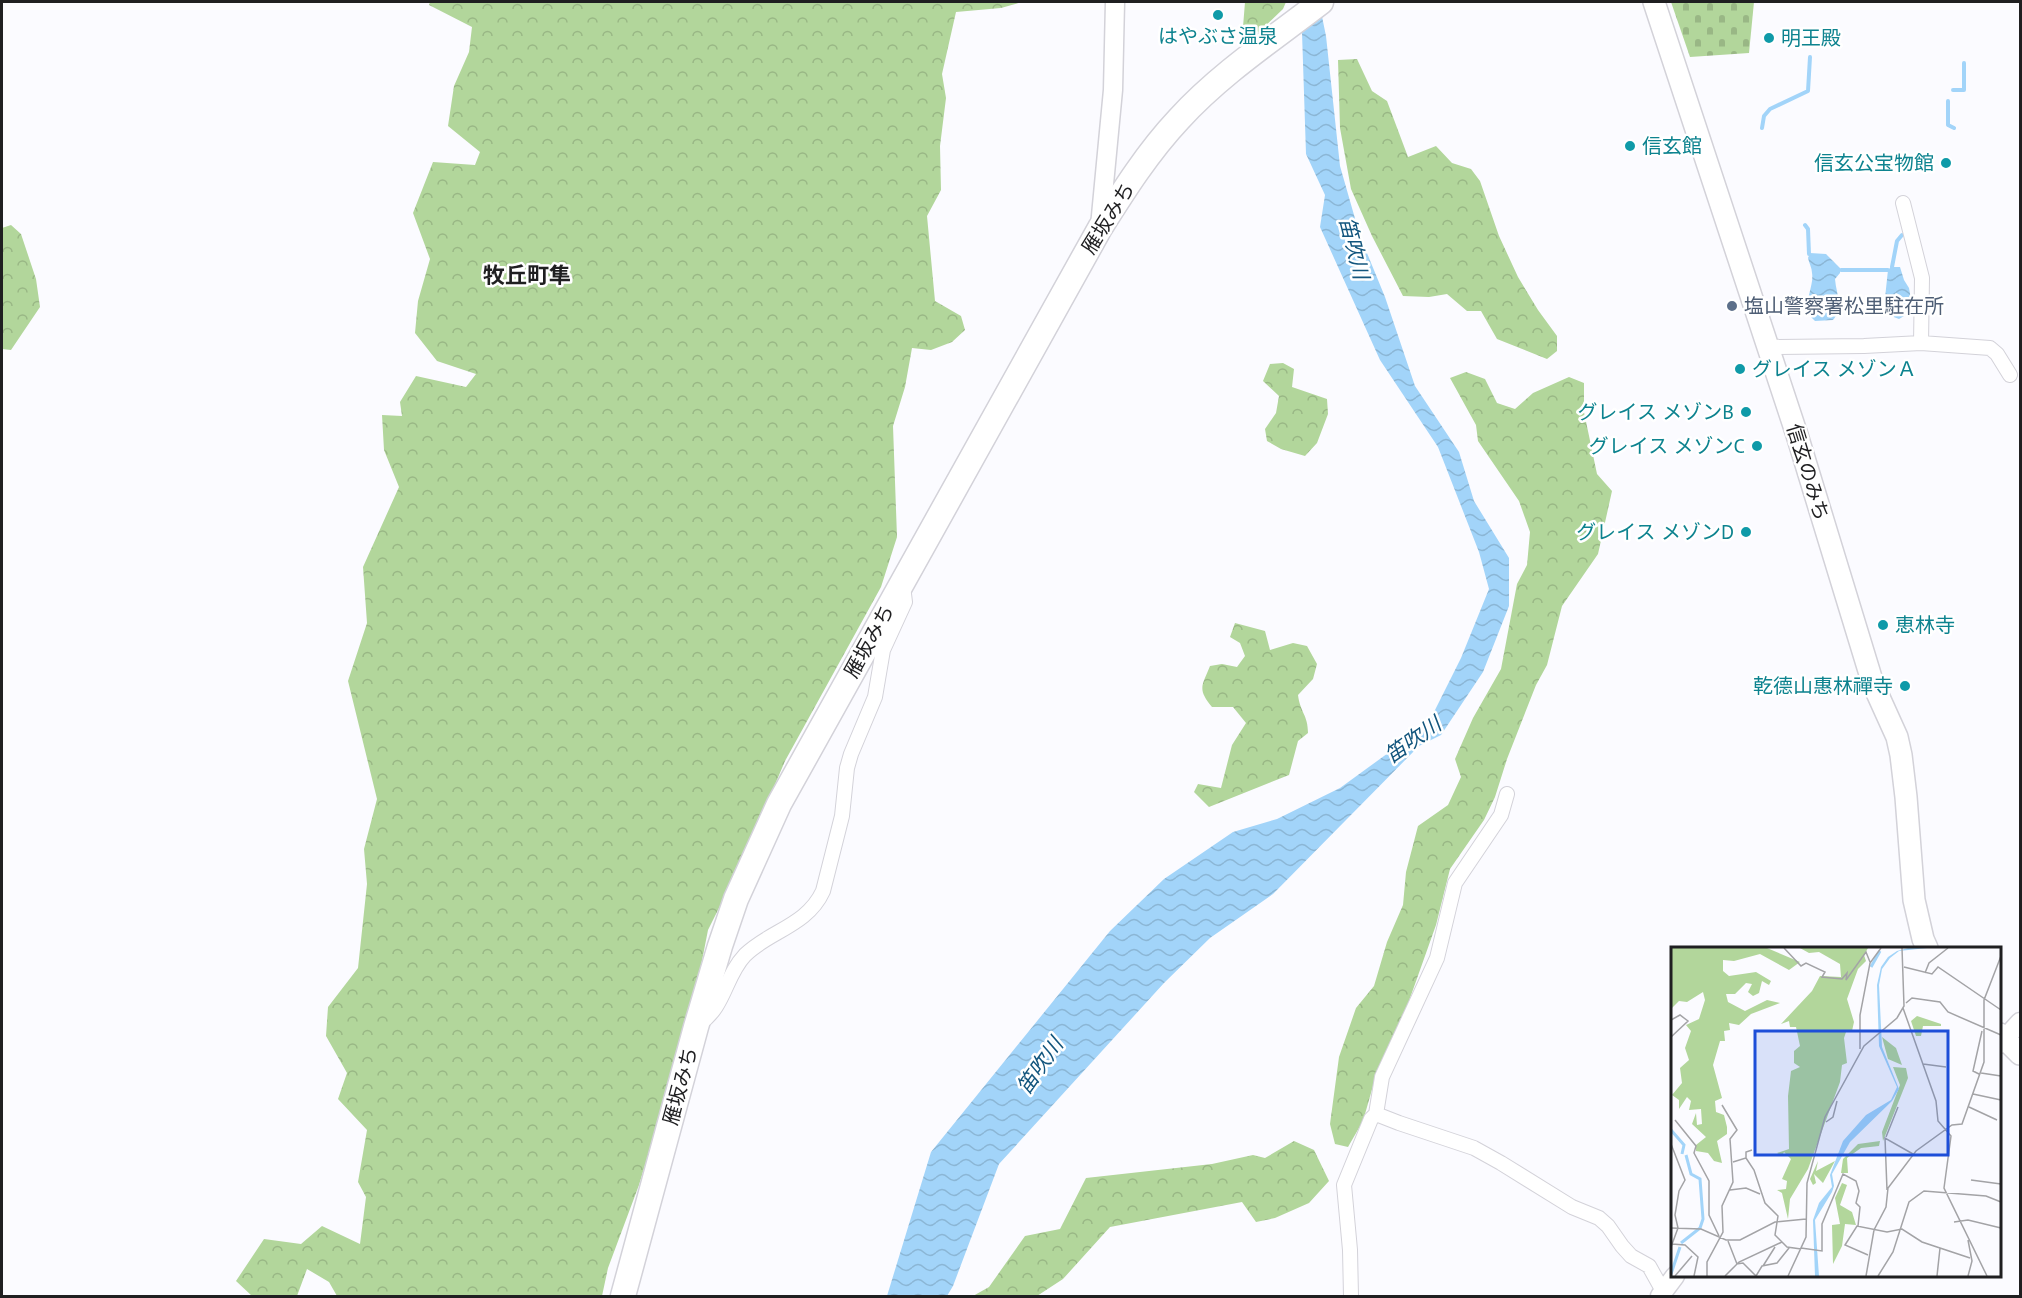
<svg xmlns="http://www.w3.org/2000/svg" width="2022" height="1298" font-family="'PT Sans','Noto Sans JP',sans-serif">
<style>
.forest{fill:url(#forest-crowns)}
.cemetery{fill:url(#cemetery-stones)}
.water{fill:url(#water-waves)}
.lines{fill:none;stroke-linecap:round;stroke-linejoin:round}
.stream{stroke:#a2d4f9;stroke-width:4}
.street-casing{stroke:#d3d2d9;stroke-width:16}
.secondary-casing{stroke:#d3d2d9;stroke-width:21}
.primary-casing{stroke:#d3d2d9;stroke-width:24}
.highway-casing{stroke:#d3d2d9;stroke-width:27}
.street{stroke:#fff;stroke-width:14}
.secondary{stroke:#fff;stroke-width:18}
.primary{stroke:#fff;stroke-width:21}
.highway{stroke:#fff;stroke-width:24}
.culture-dot{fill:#0f9aa8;stroke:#fff;stroke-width:2}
.service-dot{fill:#5c6f8a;stroke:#fff;stroke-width:2}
.labels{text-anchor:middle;stroke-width:5;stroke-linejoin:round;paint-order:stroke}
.culture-label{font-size:20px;fill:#0d838f;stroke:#fff;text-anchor:end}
.street-label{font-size:20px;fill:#1f1f21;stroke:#fff}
.service-label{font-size:20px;fill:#4e5e75;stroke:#fff;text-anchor:start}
.water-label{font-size:21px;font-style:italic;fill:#12557d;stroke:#fff}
.quarter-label{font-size:22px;font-weight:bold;fill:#1f1f21;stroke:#fff}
.inset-river{fill:none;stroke:#a2d4f9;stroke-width:3}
.inset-road{fill:none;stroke:#a3a3a6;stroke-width:1.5}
.view{fill:#1d4ed8;fill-opacity:0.15;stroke:#1d4ed8;stroke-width:3}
.inset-edge{fill:none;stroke:#1f1f21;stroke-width:3}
</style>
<defs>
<pattern id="forest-crowns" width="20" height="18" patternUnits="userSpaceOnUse" patternTransform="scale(1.5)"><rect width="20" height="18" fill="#b2d69b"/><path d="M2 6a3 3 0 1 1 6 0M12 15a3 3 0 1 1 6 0" fill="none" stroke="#99b785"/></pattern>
<pattern id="cemetery-stones" width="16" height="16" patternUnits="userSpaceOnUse" patternTransform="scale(1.5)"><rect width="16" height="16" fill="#b2d69b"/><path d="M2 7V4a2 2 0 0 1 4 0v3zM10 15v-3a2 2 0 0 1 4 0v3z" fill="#99b785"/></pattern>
<pattern id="water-waves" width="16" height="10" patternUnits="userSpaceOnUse" patternTransform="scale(1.5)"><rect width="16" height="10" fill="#a2d4f9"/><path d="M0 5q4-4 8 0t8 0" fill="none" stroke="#8bb6d5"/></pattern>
</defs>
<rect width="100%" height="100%" fill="#fbfbff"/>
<!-- forest -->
<path class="forest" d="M430 2H1022L1001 8 956 12 942 74 946 98 940 146 941 190 927 216 935 301 961 316 965 330 952 342 931 350 912 348 905 387 893 426 897 537 881 587 785 761 743 860 708 930 692 1012 639 1185 608 1268 602 1296H337L329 1282 307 1269 297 1296H252L236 1281 264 1239 301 1244 322 1226 360 1244 366 1197 358 1182 367 1130 338 1099 347 1073 326 1036 328 1007 358 968 367 884 364 849 377 799 348 681 367 623 363 567 399 487 384 450 382 415 402 416 400 402 416 376 466 387 476 374 437 361 415 333 418 301 430 259 413 213 433 162 475 165 480 152 448 126 454 86 469 52 472 27 429 5Z
M1245 2H1286L1283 9 1259 32 1243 27Z
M1357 59 1372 91 1387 101 1408 157 1436 146 1452 163 1471 169 1480 181 1499 236 1518 277 1538 310 1557 336V351L1547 359 1497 339 1481 311H1467L1447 294 1429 297 1403 296 1372 236 1351 189 1340 128 1338 60Z
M11 225 21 234 36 279 40 307 11 350 2 349V228Z
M1283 363 1294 369 1292 387 1327 399 1328 414 1317 443 1305 456 1281 449 1267 441 1265 429 1276 413 1279 396 1263 381 1270 364Z
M1466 372 1485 379 1497 403 1515 409 1533 393 1569 377 1584 383V412L1597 474 1612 491 1598 554 1562 606 1547 665 1536 685 1507 759 1495 797 1484 820 1450 869 1436 925 1404 1015 1377 1072 1363 1121 1348 1147 1335 1144 1330 1124 1339 1057 1356 1008 1374 986 1387 942 1403 905 1406 872 1418 826 1448 805 1461 777 1455 759 1473 718 1501 669 1517 584 1527 565 1530 532 1519 501 1478 441 1476 425 1450 378Z
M1235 623 1265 631 1270 650 1293 643 1307 646 1317 664 1313 679 1298 695C1300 712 1308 715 1308 733L1298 741 1289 775 1209 807 1194 792 1198 784 1221 788 1232 745 1246 723 1233 707H1212C1197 689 1202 686 1210 666L1222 664 1237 667 1245 656 1240 643 1230 637Z
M1294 1141 1314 1150 1329 1181 1309 1203 1275 1218 1256 1222 1242 1202 1110 1227 1063 1279 1037 1296H973L989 1287 1025 1236 1060 1229 1086 1178 1212 1164 1253 1155 1265 1158Z"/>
<!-- cemetery -->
<path class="cemetery" d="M1671 2H1754L1749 53 1690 57Z"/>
<!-- water -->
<path class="water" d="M1301 2H1319L1326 36 1340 166 1360 236 1385 297 1415 386 1459 452 1474 501 1509 558V606L1483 672 1441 735 1419 746 1273 894 1210 938 1164 983 999 1164 953 1286 947 1296H887L931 1152 1110 931 1164 879 1233 832 1277 819 1340 788 1428 724 1461 658 1489 589 1479 552 1438 447 1380 360 1320 227 1325 195 1306 154Z
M1810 253 1826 254 1840 268V273L1835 279C1836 293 1844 308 1833 320L1815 321 1807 313C1806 298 1814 284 1812 273 1812 268 1809 263 1808 258Z
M1891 267H1900L1904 280 1909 288 1911 299 1904 316 1899 319 1891 316 1885 298 1888 270Z"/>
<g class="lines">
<!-- stream -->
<path class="stream" d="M1953 90H1964V63
M1948 101V125L1954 128
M1762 128 1764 116 1770 109 1808 91 1810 57
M1805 225 1808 229 1809 254
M1892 267 1897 241 1902 235
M1841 270H1888"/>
<!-- street casing -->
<g class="street-casing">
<path id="street" d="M1903 203 1922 278 1921 343
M1767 347 1864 346 1921 343 1990 348 1997 354 2010 375
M699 1024C725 1007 725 976 745 955 769 931 807 926 823 891L842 816 847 768 851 754 875 697 883 650 905 602 904 594
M1376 1114 1382 1077 1437 958 1455 883 1501 815 1507 794
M1351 1296 1350 1250 1344 1185 1371 1119 1376 1114 1399 1123 1474 1148 1501 1163 1572 1207 1599 1218 1608 1226 1622 1246 1631 1256 1649 1266 1663 1291"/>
</g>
<!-- secondary casing -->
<g class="secondary-casing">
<path id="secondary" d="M1100 226 1113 90 1115 2
M2000 1044 2020 1022
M1660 1296 1675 1276"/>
</g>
<!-- primary casing -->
<g class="primary-casing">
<path id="primary" d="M1654 2 1797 435 1873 684 1897 737 1901 755 1906 797 1914 900 1923 939 1927 948
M2000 1034 2020 1054"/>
</g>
<!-- highway casing -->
<g class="highway-casing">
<path id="highway" d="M623 1296 696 1027 720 946 736 899 779 804 1100 228C1124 190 1148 152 1179 119 1220 74 1273 39 1321 2"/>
</g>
<!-- street -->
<use href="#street" class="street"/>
<!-- secondary -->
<use href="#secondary" class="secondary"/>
<!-- primary -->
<use href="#primary" class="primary"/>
<!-- highway -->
<use href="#highway" class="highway"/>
</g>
<!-- markers -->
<g class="culture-dot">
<circle cx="1218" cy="15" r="6"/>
<circle cx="1769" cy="38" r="6"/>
<circle cx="1630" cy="146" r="6"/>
<circle cx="1946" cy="163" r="6"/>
<circle cx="1740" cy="369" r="6"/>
<circle cx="1746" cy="412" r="6"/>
<circle cx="1757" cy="446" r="6"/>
<circle cx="1746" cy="532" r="6"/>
<circle cx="1883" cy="625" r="6"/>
<circle cx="1905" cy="686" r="6"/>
</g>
<circle class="service-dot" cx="1732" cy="306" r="6"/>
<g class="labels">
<!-- culture labels -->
<g class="culture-label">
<text x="1218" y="43" text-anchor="middle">はやぶさ温泉</text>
<text x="1781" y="45" text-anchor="start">明王殿</text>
<text x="1642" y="153" text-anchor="start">信玄館</text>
<text x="1934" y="170">信玄公宝物館</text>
<text x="1752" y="376" text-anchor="start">グレイス メゾンＡ</text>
<text x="1734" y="419">グレイス メゾンB</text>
<text x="1745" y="453">グレイス メゾンC</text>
<text x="1734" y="539">グレイス メゾンD</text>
<text x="1895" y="632" text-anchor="start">恵林寺</text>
<text x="1893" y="693">乾德山惠林禪寺</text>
</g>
<!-- street labels -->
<g class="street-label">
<text transform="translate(1108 218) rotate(-58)" y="7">雁坂みち</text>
<text transform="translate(1808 472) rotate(73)" y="7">信玄のみち</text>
<text transform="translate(869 641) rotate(-61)" y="7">雁坂みち</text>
<text transform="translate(680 1086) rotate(-75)" y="7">雁坂みち</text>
</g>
<!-- service labels -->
<g class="service-label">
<text x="1744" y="313">塩山警察署松里駐在所</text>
</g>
<!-- water labels -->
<g class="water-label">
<text transform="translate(1354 248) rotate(76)" y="7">笛吹川</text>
<text transform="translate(1413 740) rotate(-35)" y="7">笛吹川</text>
<text transform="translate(1040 1066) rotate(-55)" y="7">笛吹川</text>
</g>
<!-- quarter labels -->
<g class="quarter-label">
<text x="527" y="283">牧丘町隼</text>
</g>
</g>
<!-- overview -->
<g transform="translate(1671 947)">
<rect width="330" height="330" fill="#fbfbff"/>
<path d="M0 1H96L129 15 118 23 89 7 63 14 52 13V24L58 29 85 25 100 34 98 38 91 34 88 46 82 49 77 45 81 37 75 36 64 47H55L57 55 74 64 96 53 109 56 80 67 68 78 58 76 59 83 53 84 54 94H49L42 118 51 151 44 154 45 165 53 168 56 180V187L46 194 51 216 43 214 37 206 25 204V198L35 190 21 177 25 166 26 178 31 177 30 162 18 163 20 154 16 150 8 162V153L1 148 11 136 9 121 18 113 14 101 20 84 15 78 28 72 34 53 32 45 16 55 8 54 0 62ZM129 1H197L193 8 195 14 187 22 176 52 183 75 181 84 175 85 173 91 176 116 171 118 169 135 137 222 119 252 117 272 111 246 106 243 115 242 116 234 111 232 120 212 113 205 111 209 106 206 118 202 117 149 120 124 129 120 123 116V104L129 99 125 80H119L118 74 110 77 141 44 149 29 170 30 169 17 148 5 138 6ZM211 90 225 101 231 118 217 112ZM222 120 235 121 237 131 212 194 211 185 229 138ZM209 194 208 199 190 201 176 211 177 226H170L172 212 187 197ZM147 214 145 224 164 214 152 236 143 227 145 236 142 238 139 232ZM171 236 176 238 169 258 181 265 185 278 174 277 171 299 162 317 161 278 169 277 164 251Z" fill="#b2d69b"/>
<path d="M246 69 270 77V79H252L250 89H245L240 74Z" fill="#b2d69b"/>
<path d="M237 1H256L228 4 219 11 211 22 208 38 211 100 228 142 221 154 179 195 161 227 163 239 161 245 144 273 148 329H144L142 273 148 256 161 240 159 228 172 194 195 168 220 153 226 140 208 99 206 38 210 20 217 10 226 4Z" fill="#a2d4f9"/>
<path class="inset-river" d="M200 20 209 4M0 183 13 198 11 207M10 296 29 281 32 272 29 232 20 227 15 208M0 327 9 300"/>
<path class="inset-road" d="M113 1 130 19 135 16 154 25 151 30 171 32 176 26 175 33 195 5 199 15M233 20 261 27 267 20 330 63M254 26 258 16 277 1M235 56 241 51 269 55 277 65 330 88M232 61 265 154 267 174 280 189 273 241 316 329M0 73 9 68 17 74 0 90M189 102V68L199 16 210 1M252 117 275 120M310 126 330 129M308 127 302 124 311 84M302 147 330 153M298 160 326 173M4 173 25 199 23 206 38 234V268L48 289M155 175 162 170 166 154M215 190 227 160M0 197 14 233 8 244 4 268 7 281 0 300M75 211 83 223 94 256 107 269 104 288 116 300 130 302M62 215 75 211V205L81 203M300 233 330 237M59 243 75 241 89 247M216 243 214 191 242 207M283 275 297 273 330 281M0 281 30 282 55 293H69L104 275 135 272M57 294 66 317 72 316 85 329M1 297 14 298 27 310 23 329M130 301 151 304V277L172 227 185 234 188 244 185 256 189 260 187 279M197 308 174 298 186 279 216 285 231 282 251 295 299 311M92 319 104 300M4 329 21 309M36 329V315L52 285 51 259 62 235 59 192 66 183 51 158M54 329 68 315 111 295M85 329 91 319 106 316 118 301M117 329 135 290 136 236 154 170 193 99 226 71 233 59 231 1M195 329 203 283 215 260 217 241 245 204 281 178 291 177 313 115V53L330 9M207 329 222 305 238 255 253 244 315 249 330 255M266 329 269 301M297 329 301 314 297 293"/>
<path class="view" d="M84 84H277V208H84Z"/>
<rect width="330" height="330" class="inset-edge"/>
</g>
<!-- border -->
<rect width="2022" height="1298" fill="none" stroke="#1f1f21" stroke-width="6"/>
</svg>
